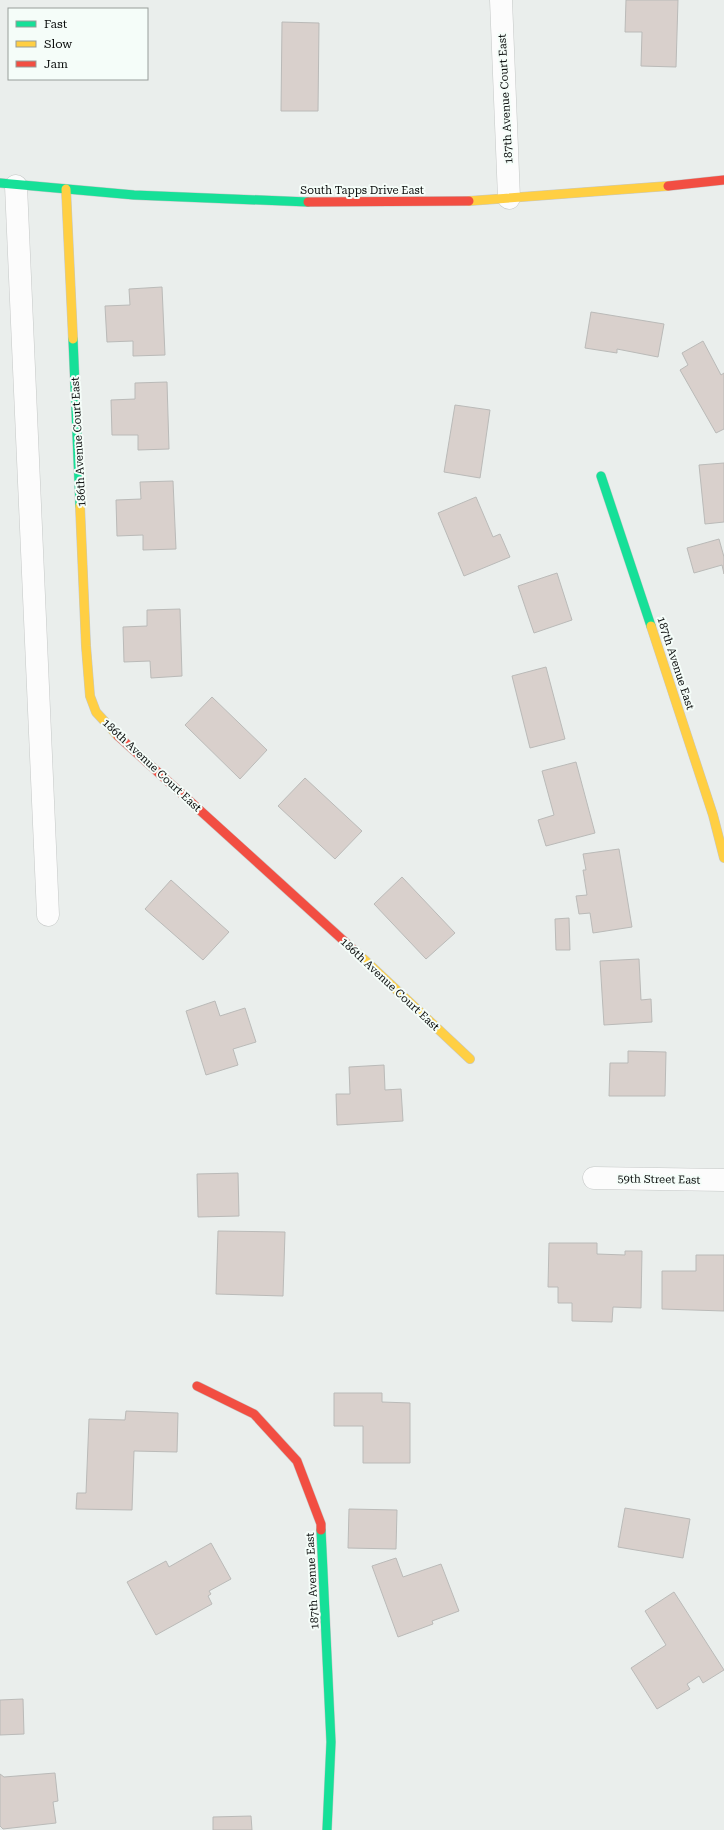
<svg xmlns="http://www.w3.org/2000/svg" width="724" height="1830" font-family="'Roboto Serif',serif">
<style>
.building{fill:#d9d0cc;stroke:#babab8}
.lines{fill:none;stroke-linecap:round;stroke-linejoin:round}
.street-casing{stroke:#c5c8c7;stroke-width:23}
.fast-casing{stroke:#c5c8c7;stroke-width:10}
.slow-casing{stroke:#c5c8c7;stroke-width:10}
.jam-casing{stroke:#c5c8c7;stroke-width:10}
.street{stroke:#fcfcfc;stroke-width:22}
.fast{stroke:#16e098;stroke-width:9}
.slow{stroke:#ffcf43;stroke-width:9}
.jam{stroke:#f24e42;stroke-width:9}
.labels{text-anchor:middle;stroke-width:4;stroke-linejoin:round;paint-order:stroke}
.street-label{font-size:11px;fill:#0a0d0c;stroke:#f5fdf9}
</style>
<rect width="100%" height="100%" fill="#eaeeec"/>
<!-- building -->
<path class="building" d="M626 0H678L676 67 641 66 642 32H625Z
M282 22 319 23 318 111H281Z
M162 287 165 355 133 356V341L107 342 105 306 130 305 129 289Z
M591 312 664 324 658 357 617 349V353L585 348Z
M703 341 721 375 724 373V429L716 433 680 370 688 365 682 353Z
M167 382 169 449 138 450V435H112L111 400 135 399V383Z
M455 405 490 410 480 478 444 472Z
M724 463V522L705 524 699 465Z
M173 481 176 549 143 550V535L117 536 116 500 141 499 140 482Z
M476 497 493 537 500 534 510 557 464 576 438 513Z
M719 539 724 557V574L722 565 694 573 687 548Z
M557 573 572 620 534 633 518 586Z
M180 609 182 676 151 678 150 661 124 662 123 627 147 626V610Z
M546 667 565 739 530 748 512 676Z
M212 697 267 750 240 779 185 725Z
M576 762 595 833 546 846 538 820 554 815 542 771Z
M305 778 362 831 335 859 278 806Z
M619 849 632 927 593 933 590 913 579 914 576 896 587 895 583 870H586L583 854Z
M402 877 455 933 426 959 374 904Z
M171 880 229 932 203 960 145 909Z
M569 918 570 950H556L555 919Z
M639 959 641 1000 651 999 652 1022 604 1025 600 961Z
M215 1001 220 1016 245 1008 256 1042 233 1049 238 1065 206 1075 186 1011Z
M628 1051 666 1052 665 1096H609L610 1063H628Z
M384 1065 385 1090 401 1089 403 1121 337 1125 336 1094H350L349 1067Z
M238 1173 239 1216 198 1217 197 1174Z
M218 1231 285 1232 283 1296 216 1294Z
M549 1243H597V1254L625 1255V1251H642L641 1308 613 1307 612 1322 572 1321V1303H558V1287H548Z
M696 1255H724V1311L662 1309V1271H696Z
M334 1393H382V1402L410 1403V1463H363V1426H334Z
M126 1411 178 1413 177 1452 134 1451 132 1510 76 1509 77 1493H86L89 1419 125 1420Z
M625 1508 690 1519 683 1558 618 1547Z
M349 1509 397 1510 396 1549 348 1548Z
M211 1543 231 1579 209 1591 211 1594 208 1596 212 1604 156 1635 127 1582 166 1561 169 1567Z
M396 1558 403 1577 441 1564 459 1611 432 1621 433 1624 398 1637 372 1566Z
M674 1592 724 1670 703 1683 699 1676 687 1684 690 1689 657 1709 631 1668 666 1645 645 1611Z
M23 1699 24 1734 0 1735V1700Z
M55 1773 58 1801 53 1802 56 1823 3 1829 0 1826V1774L4 1777Z
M251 1816 252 1830H213V1817Z"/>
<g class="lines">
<!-- street casing -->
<g class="street-casing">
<path id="street" d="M501 0 509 198
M16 186 48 915
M594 1178 724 1180"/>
</g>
<!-- fast casing -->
<g class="fast-casing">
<path id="fast" d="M0 183 134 195 308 202
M73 339 80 506
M601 476 651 626
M321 1530 331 1742 327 1830"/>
</g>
<!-- slow casing -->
<g class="slow-casing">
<path id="slow" d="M66 189 73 339
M469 201 668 186
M80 506 86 646 90 696 96 712 118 736
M651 626 713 815 724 858
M355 951 470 1059"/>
</g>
<!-- jam casing -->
<g class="jam-casing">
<path id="jam" d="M668 186 724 180
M308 202 469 201
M118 736 355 951
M197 1386 254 1414 297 1461 321 1524V1530"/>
</g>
<!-- street -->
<use href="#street" class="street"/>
<!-- fast -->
<use href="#fast" class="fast"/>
<!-- slow -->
<use href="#slow" class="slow"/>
<!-- jam -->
<use href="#jam" class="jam"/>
</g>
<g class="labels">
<!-- street labels -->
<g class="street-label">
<text transform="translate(505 99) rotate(-93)" y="4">187th Avenue Court East</text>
<text x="362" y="194">South Tapps Drive East</text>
<text transform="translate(78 442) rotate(-93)" y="4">186th Avenue Court East</text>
<text transform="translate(676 663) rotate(72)" y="4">187th Avenue East</text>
<text transform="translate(152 765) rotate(43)" y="4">186th Avenue Court East</text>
<text transform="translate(390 984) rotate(43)" y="4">186th Avenue Court East</text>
<text transform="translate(659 1179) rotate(1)" y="4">59th Street East</text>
<text transform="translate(312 1581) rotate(-93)" y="4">187th Avenue East</text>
</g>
</g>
<!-- legend -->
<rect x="8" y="8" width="140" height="72" fill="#f5fdf9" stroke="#979d9a"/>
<rect x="16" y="21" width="20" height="6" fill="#16e098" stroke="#979d9a"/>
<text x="44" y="28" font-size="12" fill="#0a0d0c">Fast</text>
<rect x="16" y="41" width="20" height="6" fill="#ffcf43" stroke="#979d9a"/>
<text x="44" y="48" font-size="12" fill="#0a0d0c">Slow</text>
<rect x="16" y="61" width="20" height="6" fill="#f24e42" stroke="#979d9a"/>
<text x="44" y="68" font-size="12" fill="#0a0d0c">Jam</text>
</svg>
